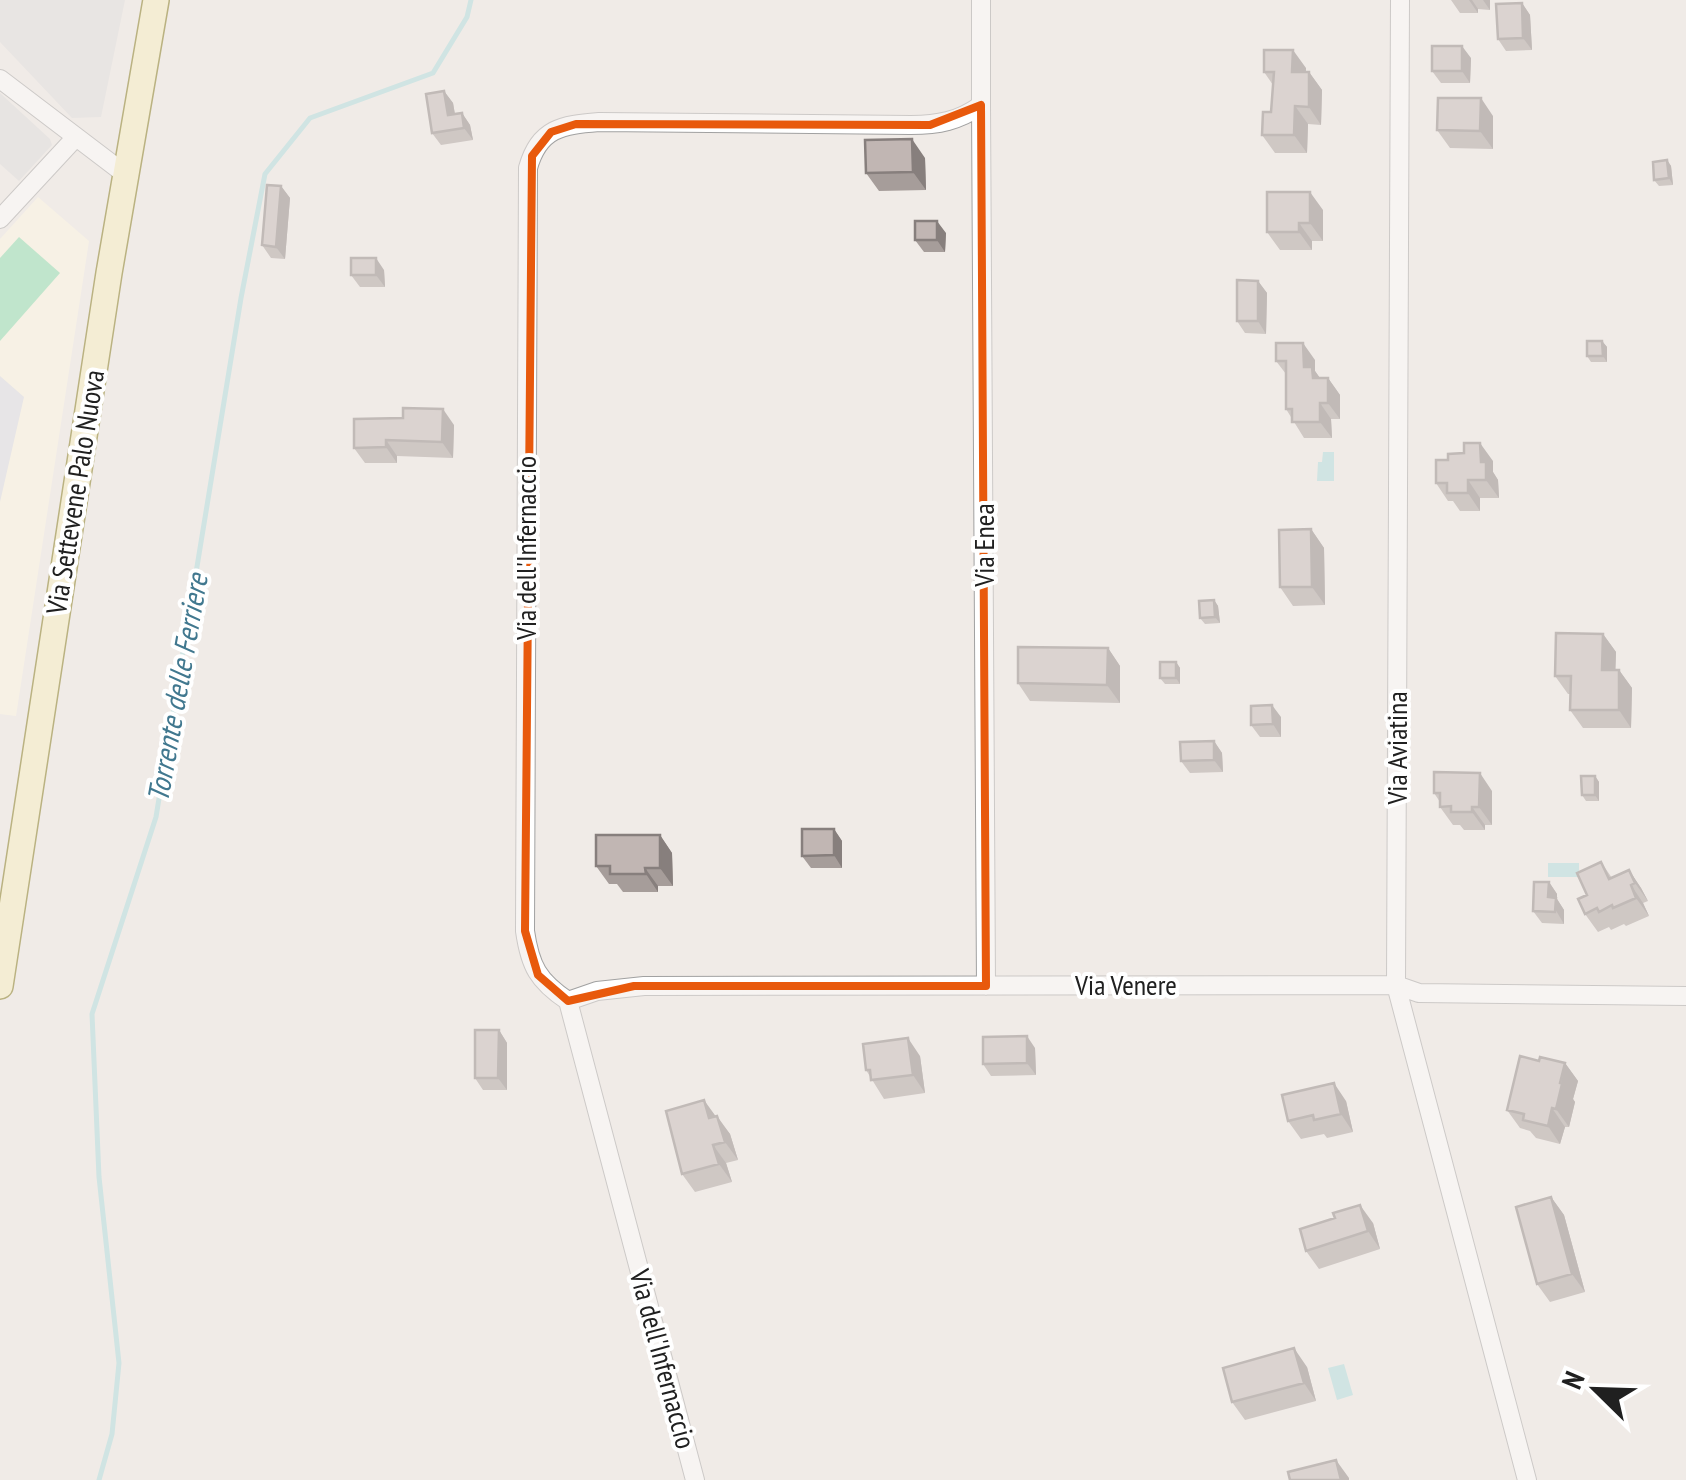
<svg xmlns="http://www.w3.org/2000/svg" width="1686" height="1480" font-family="'PT Sans Narrow',sans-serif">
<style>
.residential{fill:#dedddd}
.education{fill:#fff9e2}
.pitch{fill:#86deaa}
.parking{fill:#dcdcdc}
.plaza{fill:#dbdde6}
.water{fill:#a8dcdd}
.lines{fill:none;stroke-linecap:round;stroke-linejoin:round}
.stream{stroke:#a8dcdd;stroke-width:5}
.minor-casing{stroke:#a1a1a1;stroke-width:20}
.secondary-casing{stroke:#786d06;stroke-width:28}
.minor{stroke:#fff;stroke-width:18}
.secondary{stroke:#f9f0bc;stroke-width:25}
.wall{fill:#a69d9a}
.shaded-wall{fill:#877f7d}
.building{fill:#c1b6b3;stroke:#877f7d;stroke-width:2.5}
.marked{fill:none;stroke:#e8590c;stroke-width:8;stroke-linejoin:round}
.labels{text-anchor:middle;stroke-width:8;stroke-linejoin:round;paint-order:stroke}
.street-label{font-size:28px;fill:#202020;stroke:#fff}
.water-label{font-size:30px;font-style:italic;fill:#41788f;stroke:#fff}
</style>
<rect width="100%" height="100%" fill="#f0ebe7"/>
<!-- residential -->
<path class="residential" d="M0 0H125L101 117 72 118 0 42Z"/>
<!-- education -->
<path class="education" d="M38 197 89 241 16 716 0 714V239Z"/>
<!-- pitch -->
<path class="pitch" d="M19 237 60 273 0 341V258Z"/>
<!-- parking -->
<path class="parking" d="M0 93 50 139 52 145 19 181 0 164Z"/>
<!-- plaza -->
<path class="plaza" d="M0 376 24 397 0 502Z"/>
<!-- water -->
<path class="water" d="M1323 452H1334V481H1317L1318 462H1322Z
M1548 863H1579V877H1548Z
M1344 1364 1353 1395 1337 1400 1328 1368Z"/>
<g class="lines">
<!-- stream -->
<path class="stream" d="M99 1480 112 1434 119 1363 99 1177 92 1014 156 817 241 298 265 174 310 118 433 73 467 17 471 0"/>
<!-- minor casing -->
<g class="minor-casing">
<path id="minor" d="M1400 0 1396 985 1527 1480
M0 79 125 174
M981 105 986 986
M0 219 76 137
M568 1001 597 991 644 986 1396 985 1419 993 1686 996
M695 1480 568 1001C538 981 530 966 525 931L528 168C539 128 562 125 599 122L911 125C938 125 959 121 981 105V0"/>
</g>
<!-- secondary casing -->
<g class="secondary-casing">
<path id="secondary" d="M0 986 109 273 156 0"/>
</g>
<!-- minor -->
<use href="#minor" class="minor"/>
<!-- secondary -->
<use href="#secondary" class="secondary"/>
</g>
<!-- wall -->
<path class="wall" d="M1451 0H1490V10L1478 9V13H1460Z
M1522 3 1530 15 1532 50 1506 51 1498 39Z
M1471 58 1470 83H1441L1432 71Z
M1306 68V72H1309L1322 90 1321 125 1308 124 1307 153H1275L1262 135 1271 112 1273 85 1264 72Z
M444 91 453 103 455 114 462 113 470 125 473 140 441 145 432 133Z
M1493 116V149L1450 148 1437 130Z
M925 158 926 190 879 191 866 173Z
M1667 160 1671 166 1673 185 1659 186 1654 180Z
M281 186 290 198 285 259 271 258 262 245Z
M1323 210V241H1312V250H1280L1267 232Z
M946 233 945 252H924L915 240Z
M384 270 385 287H360L351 275Z
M1258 281 1267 293 1266 334 1245 333 1237 321Z
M1602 341 1607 347V362H1591L1587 356Z
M1315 360V371L1320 378H1328L1340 395V419H1331L1332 438H1304L1286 409V374L1276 361Z
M454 425 453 458 397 456V463H365L354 448Z
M1493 461V472L1498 480 1499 498H1480V511H1460L1453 501H1448L1436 483Z
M1311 529 1324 548 1325 605 1293 606 1280 587Z
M1214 600 1218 606 1220 623 1205 624 1200 618Z
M1603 634 1616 652 1615 670H1619L1632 688 1631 728H1583L1570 710 1571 694H1568L1555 676Z
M1108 648 1120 666V703L1030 701 1018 683Z
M1176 662 1180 668V684H1165L1160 678Z
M1281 717V737H1260L1251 725Z
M1214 741 1222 753 1223 772 1190 773 1181 761Z
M1595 776 1599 782V801H1586L1582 795Z
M1492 791V825H1485V830H1464L1460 825H1453L1440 807V802L1434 793Z
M834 829 842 841V868H811L802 856Z
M660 835 672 853 673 886H658V892H623L617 884H609L596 866Z
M1601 862 1612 878 1629 870 1641 888 1648 901 1643 903 1649 916 1626 926 1624 924 1611 930 1609 927 1598 932 1585 914 1587 895Z
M1549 882 1557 894V899L1564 910V924L1542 923 1533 911Z
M499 1030 507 1043V1090H483L475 1078Z
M1035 1048 1036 1075 991 1076 983 1064Z
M920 1056 925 1093 884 1099 866 1070Z
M1539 1061 1565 1063 1578 1081 1573 1099 1575 1102 1569 1127H1565L1560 1144 1536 1138 1530 1131 1520 1128 1507 1110Z
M1346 1101 1353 1132 1327 1138 1324 1134 1301 1139 1288 1121Z
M716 1117 730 1134 738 1160 726 1163 732 1182 695 1192 682 1174Z
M1551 1197 1564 1215 1585 1292 1550 1302 1537 1284Z
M1335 1218 1373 1223 1380 1249 1319 1269 1306 1251Z
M1307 1367 1316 1401 1245 1420 1232 1402Z"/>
<!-- shaded-wall -->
<path class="shaded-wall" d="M1469 0H1472L1478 9V13Z
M1483 0H1490V10Z
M1522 3 1530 15 1532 50 1523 38Z
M1462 46 1471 58 1470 83 1462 71Z
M1293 50 1306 68 1305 90 1292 72Z
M1309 72 1322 90 1321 125 1309 107Z
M444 91 453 103 457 127 448 115Z
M1481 98 1493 116V149L1480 131Z
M1295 106 1308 124 1307 153 1294 135Z
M462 113 470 125 473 140 464 128Z
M912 139 925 158 926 190 913 172Z
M1667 160 1671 166 1673 185 1669 178Z
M281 186 290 198 285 259 276 247Z
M1310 192 1323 210V241L1310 223Z
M937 221 946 233 945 252 937 240Z
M1299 223 1312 241V250L1299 232Z
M376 258 384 270 385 287 376 275Z
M1258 281 1267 293 1266 334 1258 321Z
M1602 341 1607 347V362L1603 356Z
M1303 343 1315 360V371L1324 384V394L1304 367Z
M1328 378 1340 395V419L1328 403Z
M1320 403 1331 419 1332 438 1320 422Z
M443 409 454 425 453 458 442 442Z
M386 440 397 456V463L386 447Z
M1480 443 1493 461V472L1498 480 1499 498 1486 480 1481 462Z
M1468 480 1480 498V511L1468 493Z
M1311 529 1324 548 1325 605 1312 587Z
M1214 600 1218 606 1220 623 1215 617Z
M1603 634 1616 652 1615 688 1602 670Z
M1108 648 1120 666V703L1107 685Z
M1176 662 1180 668V684L1176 678Z
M1619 670 1632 688 1631 728 1619 710Z
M1272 705 1281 717V737L1273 724Z
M1214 741 1222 753 1223 772 1214 760Z
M1480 773 1492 791V825L1479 807Z
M1595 776 1599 782V801L1595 795Z
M1472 807 1485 825V830L1472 812Z
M834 829 842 841V868L834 855Z
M660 835 672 853 673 886 660 868Z
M645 868 658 886V892L646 874Z
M1629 870 1641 888 1648 901 1635 883Z
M1549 882 1557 894V899L1564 910V924L1548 897Z
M1631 885 1643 903 1649 916 1636 898Z
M499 1030 507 1043V1090L498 1078Z
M1027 1036 1035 1048 1036 1075 1027 1063Z
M908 1038 920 1056 925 1093 913 1075Z
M1565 1063 1578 1081 1573 1099 1575 1102 1569 1127 1556 1109Z
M1334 1083 1346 1101 1353 1132 1341 1114Z
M704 1100 717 1118H709Z
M1552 1108 1565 1127 1560 1144 1548 1126Z
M717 1116 730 1134 738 1160 725 1142Z
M713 1145 726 1163 732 1182 719 1164Z
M1551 1197 1564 1215 1585 1292 1572 1274Z
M1360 1205 1373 1223 1380 1249 1368 1231Z
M1294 1348 1307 1367 1316 1401 1304 1383Z
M1336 1460 1349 1478V1480H1341Z"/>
<!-- building -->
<path class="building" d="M1522 3 1523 38 1498 39 1496 4Z
M1432 46H1462V71H1432Z
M1264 50H1293L1292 72H1309V107L1295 106 1294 135H1262L1263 112H1271L1274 72H1264Z
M444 91 448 115 462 113 464 128 432 133 426 94Z
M1438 98H1481L1480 131 1437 130Z
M912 139 913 172 866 173 865 140Z
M1667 160 1669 178 1654 180 1653 162Z
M267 185 281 186 276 247 262 245Z
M1267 192H1310V223H1299V232H1267Z
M915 221H937V240H915Z
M351 258H376V275H351Z
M1237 280 1258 281V321H1237Z
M1587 341H1602L1603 356H1587Z
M1276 343H1303L1304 367H1312L1313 378H1328V403H1320V422H1292V409H1286V361H1276Z
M403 408 443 409 442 442 386 440V447L354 448V419L403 418Z
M1464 443H1480L1481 462H1486V480H1468V493H1447V483H1436V460H1448V454L1464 453Z
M1311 529 1312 587H1280L1279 530Z
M1214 600 1215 617 1200 618 1199 601Z
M1556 633 1603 634 1602 670H1619V710H1570L1571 676H1555Z
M1018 647 1108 648 1107 685 1018 683Z
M1160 662H1176V678H1160Z
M1272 705 1273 724 1251 725V706Z
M1214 741V760L1181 761 1180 742Z
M1434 772 1480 773 1479 807H1472V812H1451V806L1440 807V793H1434Z
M1581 776H1595V795H1582Z
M802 829H834V855L802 856Z
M596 835H660V868H645L646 874H610V866H596Z
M1601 862 1609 879 1629 870 1635 883 1631 885 1636 898 1613 908 1612 905 1599 912 1597 908 1585 914 1578 899 1587 895 1577 873Z
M1534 882H1549L1548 897 1556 898 1555 912 1533 911Z
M475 1030H499L498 1078H475Z
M1027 1036V1063L983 1064V1037Z
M908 1038 913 1075 871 1080 870 1070H866L863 1044Z
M1520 1056 1539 1061 1540 1057 1565 1063 1560 1083 1562 1084 1556 1109 1552 1108 1548 1126 1523 1120 1524 1114 1507 1110Z
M1334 1083 1341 1114 1314 1120 1313 1115 1288 1121 1282 1095Z
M704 1100 709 1118 717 1116 725 1142 713 1145 719 1164 682 1174 666 1111Z
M1551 1197 1572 1274 1537 1284 1516 1207Z
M1360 1205 1368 1231 1306 1251 1300 1229 1335 1218 1333 1213Z
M1294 1348 1304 1383 1232 1402 1223 1368Z
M1336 1460 1341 1480H1290L1288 1472Z"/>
<!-- marked area -->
<path d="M0 0H1686V1480H0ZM981 105 986 986H634L568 1001 538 975 525 931 532 156 551 132 576 124 930 125Z" fill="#f0ebe7" fill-opacity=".55" fill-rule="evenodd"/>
<path class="marked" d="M981 105 986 986H634L568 1001 538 975 525 931 532 156 551 132 576 124 930 125Z"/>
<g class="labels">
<!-- street labels -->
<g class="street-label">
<text transform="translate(75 492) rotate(-81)" y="10">Via Settevene Palo Nuova</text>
<text transform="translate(984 545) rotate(-90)" y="10">Via Enea</text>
<text transform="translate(526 548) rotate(-90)" y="10">Via dell'Infernaccio</text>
<text transform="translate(1397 748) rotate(-90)" y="10">Via Aviatina</text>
<text x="1126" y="995">Via Venere</text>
<text transform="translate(663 1359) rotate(75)" y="10">Via dell'Infernaccio</text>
</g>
<!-- water labels -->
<g class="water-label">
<text transform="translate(178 688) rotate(-80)" y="10">Torrente delle Ferriere</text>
</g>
</g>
<!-- north arrow -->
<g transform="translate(1596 1390) rotate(293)" stroke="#ffffff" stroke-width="8" paint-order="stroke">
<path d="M0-8L18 38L0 25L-18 38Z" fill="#202020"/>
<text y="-15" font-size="28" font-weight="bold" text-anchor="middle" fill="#202020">N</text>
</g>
</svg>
